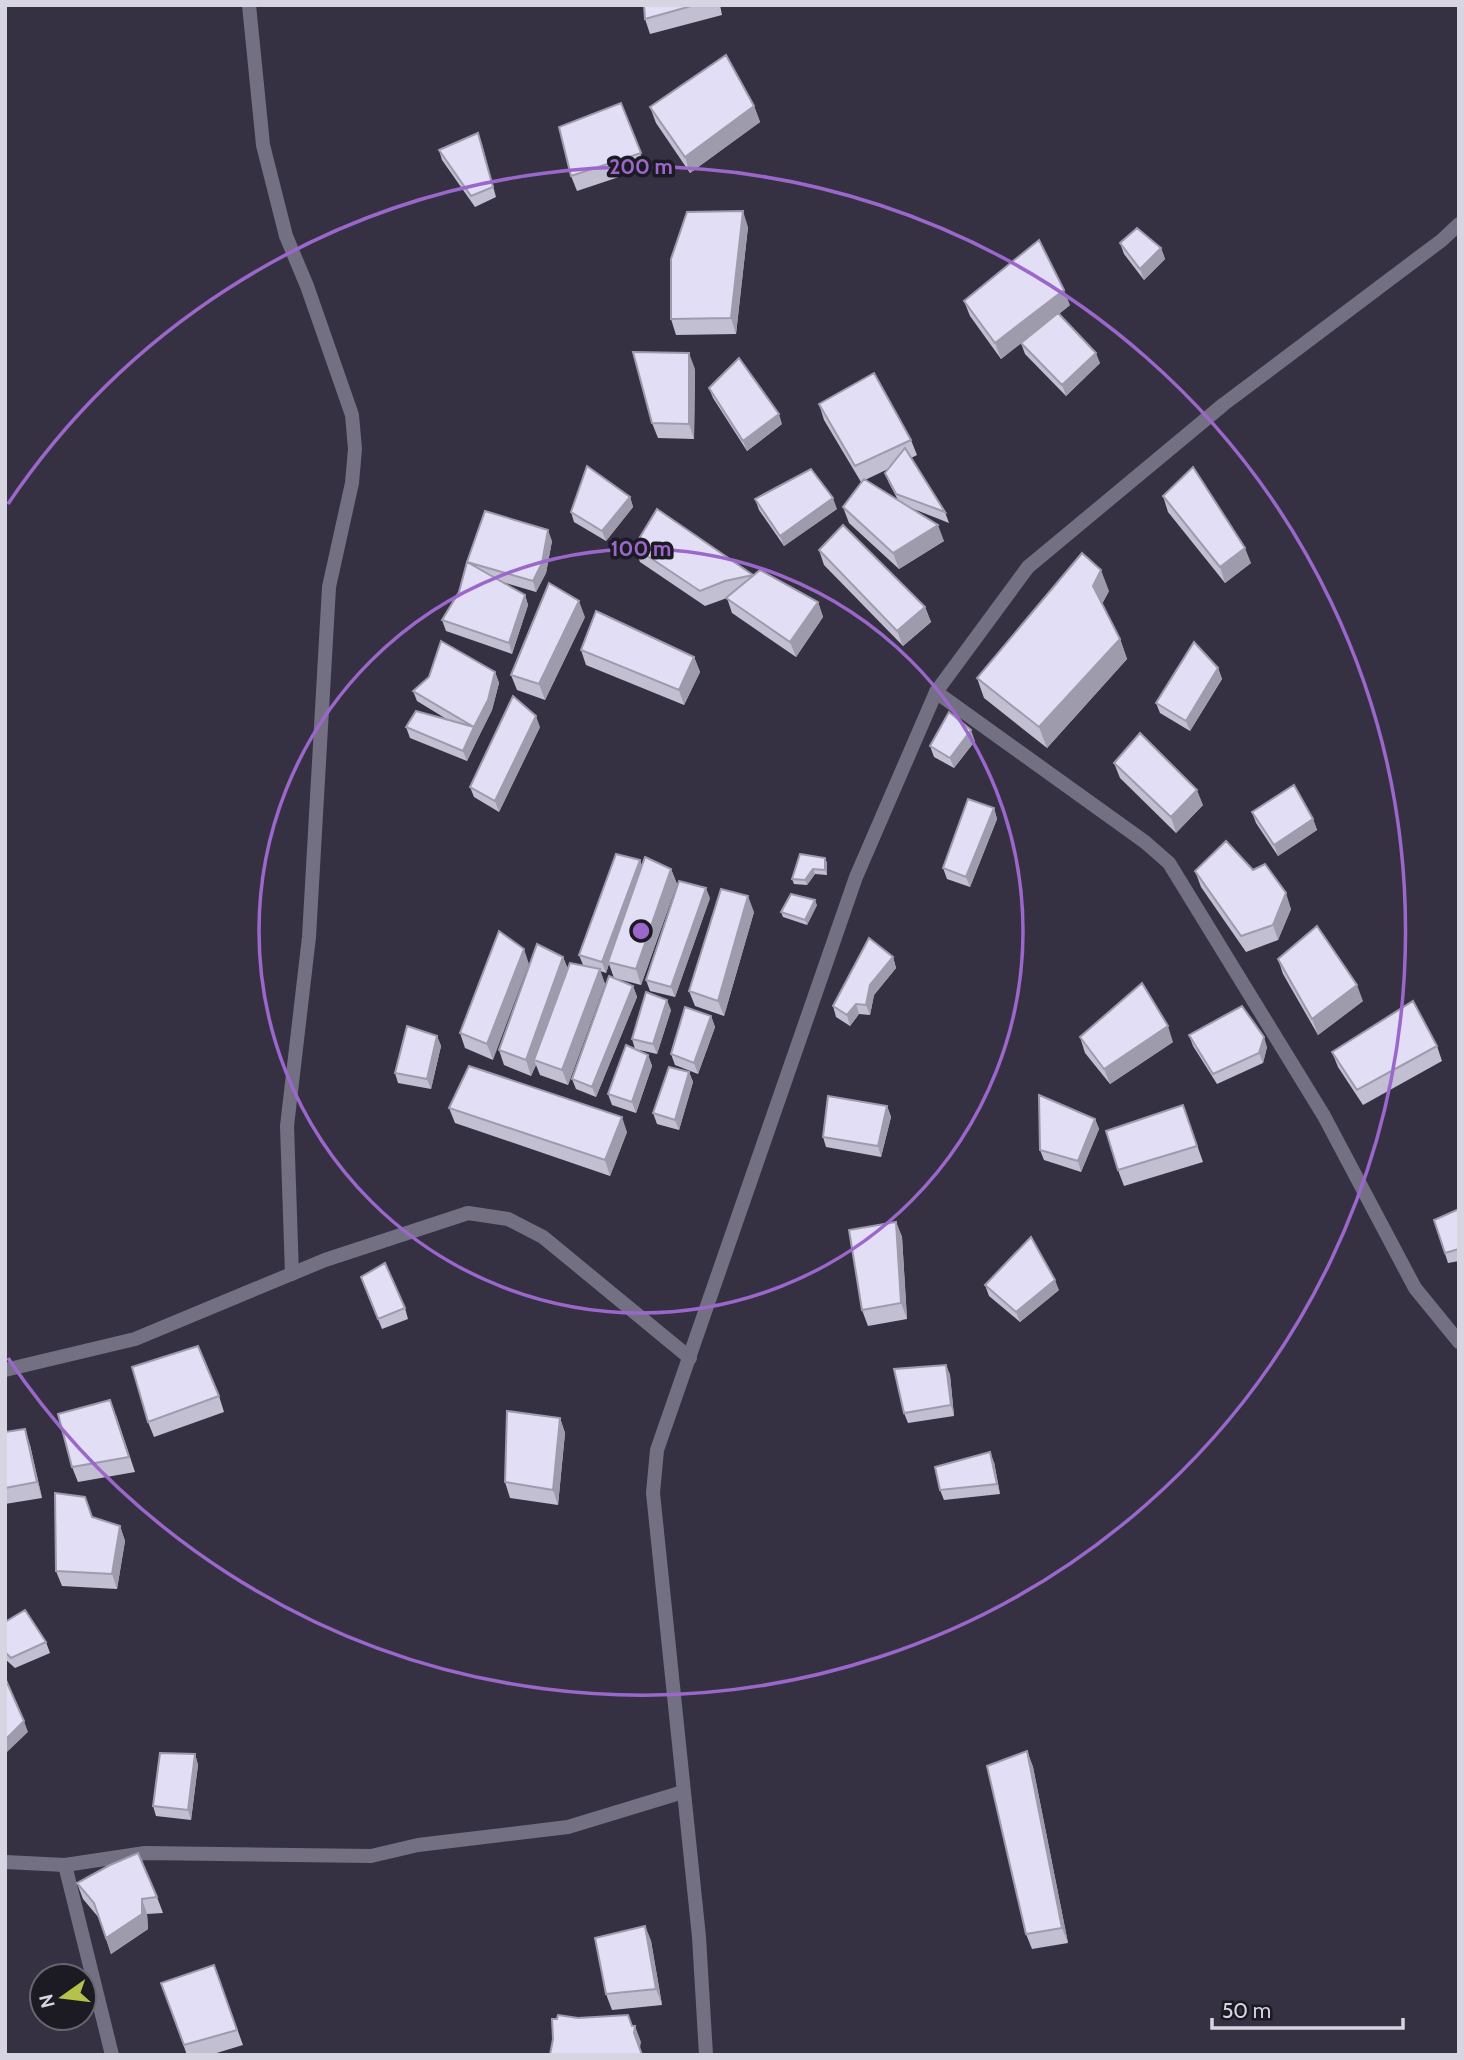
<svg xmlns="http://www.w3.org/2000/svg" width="1464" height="2060" font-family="Cabin,sans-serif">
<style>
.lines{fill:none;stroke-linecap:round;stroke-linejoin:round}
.minor{stroke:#747083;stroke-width:14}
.tertiary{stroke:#747083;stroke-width:14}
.wall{fill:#c2bfd3;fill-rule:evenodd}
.shaded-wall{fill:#9e9bac}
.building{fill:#e2def5;stroke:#9e9bac;stroke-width:2}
.ring{fill:none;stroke:#9b67cb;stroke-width:3.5}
.centre{fill:#9b67cb;stroke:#1c1a22;stroke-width:3.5}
.ring-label{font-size:21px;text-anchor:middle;font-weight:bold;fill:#9b67cb;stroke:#1c1a22;stroke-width:7;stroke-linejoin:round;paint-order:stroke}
</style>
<rect width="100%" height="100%" fill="#353143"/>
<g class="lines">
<!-- minor -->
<path class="minor" d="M249 5 263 145 286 236 307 286 352 415 355 449 352 483 329 587 309 937 287 1126 292 1274
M936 692 1145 842 1169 863 1324 1116 1415 1288 1459 1342
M5 1862 65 1865 145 1853 371 1856 418 1845 568 1827 683 1792
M65 1865 112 2055"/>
<!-- tertiary -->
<path class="tertiary" d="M5 1370 135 1339 325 1260 468 1213 508 1219 543 1237 690 1358
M706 2055 699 1937 653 1493 657 1450 856 877 936 692 1028 567 1224 404 1442 240 1459 224"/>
</g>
<!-- wall -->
<path class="wall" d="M644 5H720L722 15 650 34 645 19Z
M621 103 646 168 577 191 571 176Z
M754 106 760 122 690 173 656 123 650 107Z
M478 133 496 197 475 207 442 160 439 150Z
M748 227 736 334 676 335 671 319Z
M1120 243 1161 248 1165 259 1144 280 1124 254Z
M964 301 1070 305 1059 314 1100 363 1066 396 1025 354 1021 343 1034 333 1001 359 970 316Z
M695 369 694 439 658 438 652 423Z
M709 388 782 424 747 451 713 398Z
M819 404 911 440 917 455 911 458 945 512 949 523 911 508 944 541 899 569 849 523 843 507 863 481 861 482 824 420ZM888 469 885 473 889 483 898 500 865 480Z
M1163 496 1251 563 1225 583 1168 512Z
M630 497 633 507 606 541 574 522 571 512Z
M755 499 837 509 784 546 759 510Z
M485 511 552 541 546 573 536 592 502 582 525 595 528 605 512 654 446 631 442 620 459 592Z
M634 547 753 575 818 602 823 617 796 657 732 613 727 598 705 606 640 562Z
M819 550 925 607 931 622 903 646 824 565Z
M1109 591 1102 604 1120 639 1127 659 1047 748 984 698 977 678Z
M585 617 545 700 517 690 511 675Z
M581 650 694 657 700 672 684 705 586 665Z
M1218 668 1222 679 1190 731 1160 713 1156 703Z
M495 672 499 683 492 710 478 738 467 761 410 738 406 727 448 720 417 701 413 691Z
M540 727 499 812 474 797 470 787Z
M975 741 954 768 934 757 930 746Z
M1114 763 1203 805 1176 833 1120 778Z
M994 808 997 819 970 887 947 879 943 868Z
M1252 812 1313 819 1317 830 1278 856 1256 823Z
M825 858 827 863V875L815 874 807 885 794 884 792 879Z
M640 860 642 866 671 869 677 884 641 985 614 978 609 964 606 973 600 971 605 984 568 1085 540 1075 536 1065 531 1076 504 1065 499 1050 563 957 568 969 583 965 579 955Z
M1195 871 1291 909 1278 940 1246 952 1201 887Z
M710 898 675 997 650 991 646 980Z
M817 905 807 925 783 917 781 912Z
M754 912 724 1016 695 1006 689 991Z
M499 931 493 1060 465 1048 460 1033Z
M893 957 896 968 874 995 870 1015 859 1014 850 1026 836 1017 833 1006Z
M1278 959 1363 1001 1318 1035 1283 974Z
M633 986 637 997 596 1097 576 1089 572 1079Z
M671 1010 657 1054 635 1049 632 1039Z
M711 1016 715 1027 698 1074 675 1065 671 1054Z
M1189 1035 1267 1047 1263 1063 1217 1084 1193 1046Z
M437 1036 441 1046 431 1089 398 1083 395 1073Z
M1080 1037 1173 1042 1110 1084 1085 1053Z
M1437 1046 1442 1061 1363 1105 1338 1067 1332 1052Z
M648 1055 652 1066 636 1113 612 1105 608 1094Z
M689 1072 693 1082 679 1130 657 1124 653 1113Z
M1183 1105 1203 1162 1124 1186 1118 1170Z
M887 1106 891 1117 881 1157 826 1147 823 1137Z
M449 1108 627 1132 610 1176 455 1123Z
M1095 1119 1099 1129 1081 1172 1044 1160 1040 1150Z
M1459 1209V1261L1448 1263 1434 1220Z
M896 1222 902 1237 907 1319 868 1326 862 1310Z
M361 1277 405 1308 408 1319 382 1329Z
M985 1285 1059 1290 1020 1322 989 1296Z
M946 1365 950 1375 954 1416 908 1423 904 1413Z
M219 1396 224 1412 154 1437 148 1422Z
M116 1415 135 1472 78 1482 72 1467Z
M560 1418 565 1433 558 1505 510 1498 505 1482Z
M5 1432 30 1445 42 1498 5 1504Z
M994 1462 1000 1494 944 1500 940 1490Z
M92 1517 120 1526 125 1541 117 1589 62 1586 56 1571Z
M5 1622 46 1642 50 1653 15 1668 5 1659Z
M1027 1751 1033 1767 1068 1943 1032 1949 1026 1934Z
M195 1754 198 1765 191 1820 156 1816 153 1806Z
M77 1883 157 1897 163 1913 147 1914 148 1929 111 1954 99 1918 83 1899Z
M645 1926 651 1941 662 2005 612 2010 606 1994Z
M214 1965 243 2045 210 2055H187L161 1983Z"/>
<!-- shaded-wall -->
<path class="shaded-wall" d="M754 106 760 122 690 173 685 157Z
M478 133 482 144 496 197 493 187Z
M743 211 748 227 736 334 731 318Z
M1161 248 1165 259 1144 280 1140 269Z
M1064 290 1070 305 1001 359 995 343Z
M689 353 695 369 694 439 689 424Z
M1096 353 1100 363 1066 396 1062 385Z
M779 414 782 424 747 451 743 441Z
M630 497 633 507 606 541 602 531Z
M833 498 837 509 784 546 780 536Z
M938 525 944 541 899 569 893 553Z
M548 530 552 541 546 573 536 592 533 581Z
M1245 548 1251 563 1225 583 1220 567Z
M1101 570 1109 591 1100 607 1093 586Z
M525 595 528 605 512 654 509 643Z
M579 601 585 617 545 700 539 684Z
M818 602 823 617 796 657 790 642Z
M925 607 931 622 903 646 897 631Z
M1120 639 1127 659 1047 748 1039 727Z
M694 657 700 672 684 705 679 690Z
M1218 668 1222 679 1190 731 1186 721Z
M495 672 499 683 492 710 478 738 467 761 463 751Z
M536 716 540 727 499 812 495 801Z
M971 730 975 741 954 768 950 758Z
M1197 790 1203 805 1176 833 1171 817Z
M994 808 997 819 970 887 966 877Z
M1313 819 1317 830 1278 856 1274 845Z
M825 858 827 863V875L825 870Z
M640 860 643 870 608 962 609 964 606 973 602 962Z
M671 869 677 884 641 985 636 969Z
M813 869 815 874 807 885 805 880Z
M706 888 710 898 675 997 671 987Z
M1286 893 1291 909 1278 940 1273 925Z
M748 896 754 912 724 1016 718 1001Z
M815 900 817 905 807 925 805 920Z
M524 949 529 964 493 1060 487 1044Z
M563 957 569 973 534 1060 536 1065 531 1076 526 1060Z
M893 957 896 968 874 995 870 1015 866 1005 870 985Z
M600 969 605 984 568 1085 562 1070Z
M1357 985 1363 1001 1318 1035 1312 1019Z
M633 986 637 997 596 1097 592 1087Z
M667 1000 671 1010 657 1054 653 1044Z
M856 1004 859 1014 850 1026 847 1015Z
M711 1016 715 1027 698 1074 694 1063Z
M1168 1026 1173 1042 1110 1084 1104 1069Z
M437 1036 441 1046 431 1089 427 1079Z
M1264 1037 1267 1047 1263 1063 1259 1053Z
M648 1055 652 1066 636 1113 632 1102Z
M689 1072 693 1082 679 1130 675 1120Z
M887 1106 891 1117 881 1157 878 1146Z
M622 1117 627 1132 610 1176 605 1160Z
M1095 1119 1099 1129 1081 1172 1078 1161Z
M896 1222 902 1237 907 1319 901 1303Z
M1055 1280 1059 1290 1020 1322 1016 1312Z
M946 1365 950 1375 954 1416 951 1405Z
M560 1418 565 1433 558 1505 553 1490Z
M25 1429 30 1445 42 1498 37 1482Z
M990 1452 994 1462 1000 1494 997 1484Z
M120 1526 125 1541 117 1589 112 1574Z
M24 1721 28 1732 5 1754V1740Z
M1027 1751 1033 1767 1068 1943 1062 1928Z
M195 1754 198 1765 191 1820 188 1810Z
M142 1899 147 1914 148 1929 111 1954 106 1938Z
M645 1926 651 1941 662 2005 656 1989Z
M635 2026 641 2042 640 2048 634 2033Z"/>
<!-- building -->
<path class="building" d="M644 5H695L645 19Z
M726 55 754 106 685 157 650 107Z
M621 103 641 153 571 176 559 127Z
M478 133 493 187 471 196 439 150Z
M743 211 731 318 671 319V259L687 212Z
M1137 228 1161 248 1140 269 1120 243Z
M1039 240 1064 290 995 343 964 301Z
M1058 313 1096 353 1062 385 1021 343Z
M633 352 689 353V424L652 423Z
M739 358 779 414 743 441 709 388Z
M874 373 911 440 855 466 819 404Z
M905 448 945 512 896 494 885 473Z
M587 466 630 497 602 531 571 512Z
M1193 467 1245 548 1220 567 1163 496Z
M811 469 833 498 780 536 755 499Z
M864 479 938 525 893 553 843 507Z
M657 509 753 575 725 581 700 591 634 547Z
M485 511 548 530 542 563 533 581 467 562Z
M843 525 925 607 897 631 819 550Z
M1082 553 1101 570 1093 586 1120 639 1039 727 977 678Z
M467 562 525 595 509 643 442 620 459 592Z
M760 570 818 602 790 642 726 598Z
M549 583 579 601 539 684 511 675Z
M596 611 694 657 679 690 581 650Z
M441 641 495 672 488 700 474 727 413 691 429 677Z
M1194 642 1218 668 1186 721 1156 703Z
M513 696 536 716 495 801 470 787Z
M416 711 474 727 463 751 406 727Z
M949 712 971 730 950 758 930 746Z
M1140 733 1197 790 1171 817 1114 763Z
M1294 785 1313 819 1274 845 1252 812Z
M968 799 994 808 966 877 943 868Z
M1226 841 1253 870 1265 864 1286 893 1273 925 1241 936 1195 871Z
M616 854 640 860 602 962 579 955Z
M800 854 825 858V870L813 869 805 880 792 879Z
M645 857 671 869 636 969 608 962Z
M679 881 706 888 671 987 646 980Z
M721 889 748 896 718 1001 689 991Z
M791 894 815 900 805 920 781 912Z
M1317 926 1357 985 1312 1019 1278 959Z
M499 931 524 949 487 1044 460 1033Z
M869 938 893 957 870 985 866 1005 856 1004 847 1015 833 1006Z
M537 944 563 957 526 1060 499 1050Z
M570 963 600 969 562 1070 534 1060Z
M609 976 633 986 592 1087 572 1079Z
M1142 983 1168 1026 1104 1069 1080 1037Z
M646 992 667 1000 653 1044 632 1039Z
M1413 1001 1437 1046 1357 1090 1332 1052Z
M1242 1006 1264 1037 1259 1053 1213 1074 1189 1035Z
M685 1007 711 1016 694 1063 671 1054Z
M407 1026 437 1036 427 1079 395 1073Z
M626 1045 648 1055 632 1102 608 1094Z
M469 1066 622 1117 605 1160 449 1108Z
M669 1067 689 1072 675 1120 653 1113Z
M1039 1095 1095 1119 1078 1161 1040 1150Z
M828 1096 887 1106 878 1146 823 1137Z
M1183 1105 1197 1146 1118 1170 1106 1131Z
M1459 1209V1249L1445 1253 1434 1220Z
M896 1222 901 1303 862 1310 849 1230Z
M1031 1237 1055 1280 1016 1312 985 1285Z
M385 1263 405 1308 378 1319 361 1277Z
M198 1346 219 1396 148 1422 132 1367Z
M946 1365 951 1405 904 1413 894 1369Z
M110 1400 129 1457 72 1467 58 1414Z
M507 1411 560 1418 553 1490 505 1482Z
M25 1429 37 1482 5 1488V1432Z
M990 1452 997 1484 940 1490 935 1467Z
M55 1493 85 1497 92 1517 120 1526 112 1574 56 1571Z
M25 1610 46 1642 11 1658 5 1652V1622Z
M5 1678 24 1721 5 1740Z
M1027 1751 1062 1928 1026 1934 987 1766Z
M160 1753 195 1754 188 1810 153 1806Z
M138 1853 157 1897 142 1899V1914L106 1938 94 1903 77 1883 110 1865Z
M645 1926 656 1989 606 1994 595 1938Z
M214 1965 237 2030 184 2045 161 1983Z
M558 2015 578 2018 628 2015 632 2026H635L634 2033 642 2055H550L553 2039 552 2019H557Z"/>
<!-- distance rings -->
<g class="ring">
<circle cx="641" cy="931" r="382"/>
<path d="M8 504A764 764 0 1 1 8 1358"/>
</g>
<circle cx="641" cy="931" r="10" class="centre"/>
<g class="ring-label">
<text x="641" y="174">200 m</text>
<text x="641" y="556">100 m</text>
</g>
<!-- border -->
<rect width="1464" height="2060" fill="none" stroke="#d7d5e1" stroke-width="14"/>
<!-- north arrow -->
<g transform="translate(63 1997) rotate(256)"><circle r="33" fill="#1c1a22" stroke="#67656e" stroke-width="2"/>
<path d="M0-5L12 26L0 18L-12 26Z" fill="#b5c249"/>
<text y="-10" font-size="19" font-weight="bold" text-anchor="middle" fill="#d7d5e1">N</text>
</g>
<!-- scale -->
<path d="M1212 2018v10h191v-10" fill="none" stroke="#d7d5e1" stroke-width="3.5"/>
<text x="1222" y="2018" font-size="21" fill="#d7d5e1" stroke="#1c1a22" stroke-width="5" paint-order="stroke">50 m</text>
</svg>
